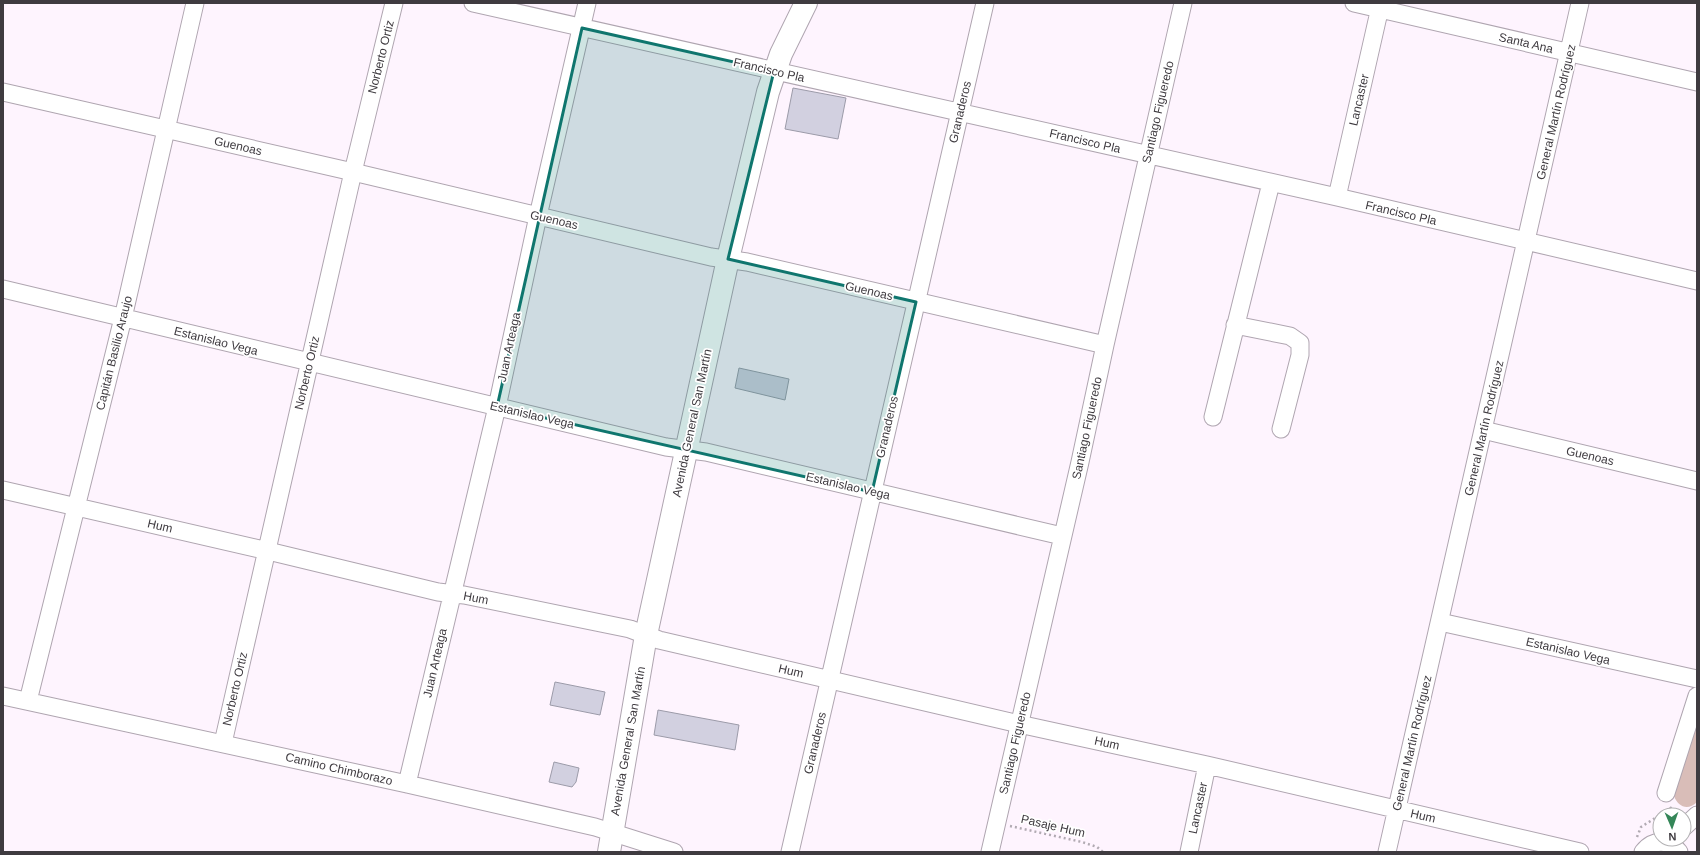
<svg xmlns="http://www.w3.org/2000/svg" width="1700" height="855" font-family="Arial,sans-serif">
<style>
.green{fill:#d9bdb8}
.building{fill:#d2d0e0;stroke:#9c9ba9}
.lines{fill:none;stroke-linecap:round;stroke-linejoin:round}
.minor-casing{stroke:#afa5b0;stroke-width:19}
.major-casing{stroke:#afa5b0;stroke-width:24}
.path{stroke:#b1aab2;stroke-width:2.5;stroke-dasharray:2 3;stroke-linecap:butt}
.minor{stroke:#fff;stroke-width:17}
.major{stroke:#fff;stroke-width:22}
.marked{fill:#0f766e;fill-opacity:0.2;stroke:#0f766e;stroke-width:3;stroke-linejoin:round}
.labels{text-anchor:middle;stroke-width:3.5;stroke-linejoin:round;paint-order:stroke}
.street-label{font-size:12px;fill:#3f3b40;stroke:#fff}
</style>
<rect width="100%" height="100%" fill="#fef4fe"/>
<!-- green -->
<path class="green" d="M1697 722V802C1688 811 1678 807 1674 796Z"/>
<!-- building -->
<path class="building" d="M793 88 846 98 838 139 785 129Z
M739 368 789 379 785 400 735 388Z
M555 682 605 692 600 715 550 705Z
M658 710 739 725 735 750 654 735Z
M554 762 579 768 576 782 572 787 549 782Z"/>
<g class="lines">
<!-- minor casing -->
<g class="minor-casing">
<path id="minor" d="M473 3 1337 197 1697 281
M1354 3 1697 82
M3 92 353 172 711 257 747 262 1105 345
M1337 197 1381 3
M3 289 666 447 706 452 1062 536
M1235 325 1290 336 1300 343V355L1281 429
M1213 417 1271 183
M1483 430 1697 481
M3 490 268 551 438 592 464 595 630 629 659 640 1019 724 1207 765 1580 852
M1440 622 1697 679
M3 696 407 784 595 827 674 852
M28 701 123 318 195 3
M223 743 353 172 394 3
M407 784 497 407 538 216 587 3
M1666 793 1697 696
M1684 827 1697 815
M790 852 985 3
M990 852 1080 462 1105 345 1183 3
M1189 852 1207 765
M1387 852 1580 3
M1643 852C1653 839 1669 839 1679 852"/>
</g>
<!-- major casing -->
<g class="major-casing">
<path id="major" d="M609 852 646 635 728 259 768 92 781 54 806 3"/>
</g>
<!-- path -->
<path class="path" d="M1670 807 1677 815
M1660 815 1670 809
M1010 826 1082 842 1097 847 1103 852
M1637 837 1641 827 1660 815"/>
<!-- minor -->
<use href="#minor" class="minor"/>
<!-- major -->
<use href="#major" class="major"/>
</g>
<!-- marked area -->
<path class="marked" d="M582 28 774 71 728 259 916 302 872 492 497 407Z"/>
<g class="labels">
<!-- street labels -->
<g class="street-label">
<text transform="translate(1526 43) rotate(13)" y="4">Santa Ana</text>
<text transform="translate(381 57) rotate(-76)" y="4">Norberto Ortiz</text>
<text transform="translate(769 70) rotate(13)" y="4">Francisco Pla</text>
<text transform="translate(1359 100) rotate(-77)" y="4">Lancaster</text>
<text transform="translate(960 112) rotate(-77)" y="4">Granaderos</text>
<text transform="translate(1158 112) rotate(-77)" y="4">Santiago Figueredo</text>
<text transform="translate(1556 112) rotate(-77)" y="4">General Martín Rodríguez</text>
<text transform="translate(1085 141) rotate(13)" y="4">Francisco Pla</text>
<text transform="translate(238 146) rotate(13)" y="4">Guenoas</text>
<text transform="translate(1401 213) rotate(13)" y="4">Francisco Pla</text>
<text transform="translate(554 220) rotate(13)" y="4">Guenoas</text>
<text transform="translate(869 291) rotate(13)" y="4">Guenoas</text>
<text transform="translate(216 341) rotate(14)" y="4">Estanislao Vega</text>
<text transform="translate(509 347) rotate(-78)" y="4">Juan Arteaga</text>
<text transform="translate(114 353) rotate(-76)" y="4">Capitán Basilio Araujo</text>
<text transform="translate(307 373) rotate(-77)" y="4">Norberto Ortiz</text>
<text transform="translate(532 415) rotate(13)" y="4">Estanislao Vega</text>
<text transform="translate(692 423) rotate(-78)" y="4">Avenida General San Martín</text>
<text transform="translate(887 427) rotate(-77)" y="4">Granaderos</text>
<text transform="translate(1087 428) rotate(-78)" y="4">Santiago Figueredo</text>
<text transform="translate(1484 428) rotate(-77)" y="4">General Martín Rodríguez</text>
<text transform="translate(1590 456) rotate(13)" y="4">Guenoas</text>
<text transform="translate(848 486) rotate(13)" y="4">Estanislao Vega</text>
<text transform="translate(160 526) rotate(13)" y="4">Hum</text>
<text transform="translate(476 598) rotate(11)" y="4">Hum</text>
<text transform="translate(1568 651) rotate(13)" y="4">Estanislao Vega</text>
<text transform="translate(435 663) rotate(-77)" y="4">Juan Arteaga</text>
<text transform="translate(791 671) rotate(13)" y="4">Hum</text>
<text transform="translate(235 689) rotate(-77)" y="4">Norberto Ortiz</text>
<text transform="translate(628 741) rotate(-80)" y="4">Avenida General San Martín</text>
<text transform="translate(815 743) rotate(-77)" y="4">Granaderos</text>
<text transform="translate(1015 743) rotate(-77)" y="4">Santiago Figueredo</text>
<text transform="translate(1107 743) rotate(12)" y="4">Hum</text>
<text transform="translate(1412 743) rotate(-77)" y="4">General Martín Rodríguez</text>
<text transform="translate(339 769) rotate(13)" y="4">Camino Chimborazo</text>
<text transform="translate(1198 808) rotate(-78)" y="4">Lancaster</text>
<text transform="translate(1423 816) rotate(13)" y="4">Hum</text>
<text transform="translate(1053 826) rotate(13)" y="4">Pasaje Hum</text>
</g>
</g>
<!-- border -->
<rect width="1700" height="855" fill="none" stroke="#3f3b40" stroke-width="8"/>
<!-- north arrow -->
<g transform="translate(1672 827) rotate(178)"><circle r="19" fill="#ffffff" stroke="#b2b1b3"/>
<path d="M0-3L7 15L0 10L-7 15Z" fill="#348658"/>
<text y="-6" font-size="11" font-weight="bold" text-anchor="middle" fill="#3f3b40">N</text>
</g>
</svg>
